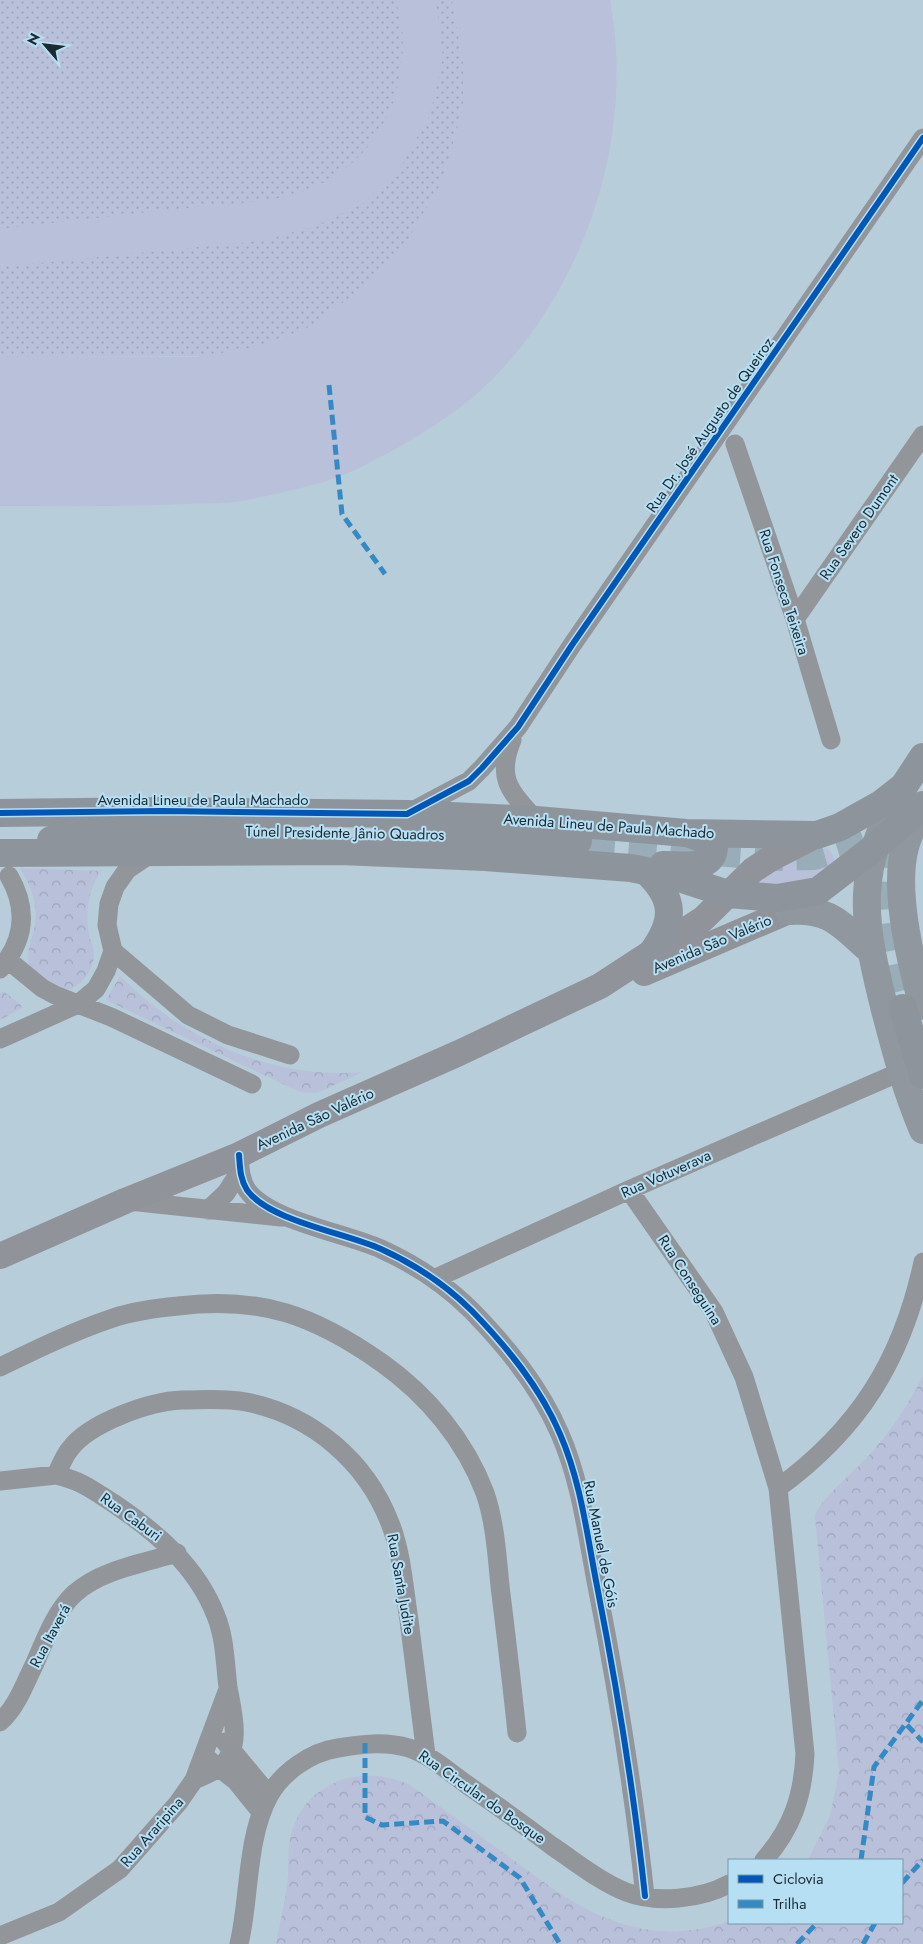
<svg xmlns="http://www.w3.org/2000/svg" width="923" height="1944" font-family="Jost,sans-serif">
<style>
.grass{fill:url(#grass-dots)}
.park{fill:url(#park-crowns)}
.garden{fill:#b8c0da}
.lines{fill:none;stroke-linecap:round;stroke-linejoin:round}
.trunk-tunnel{stroke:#98adb8;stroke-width:28;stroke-dasharray:28 14;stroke-linecap:butt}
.minor{stroke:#929599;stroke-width:19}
.secondary{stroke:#90949a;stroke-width:26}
.primary{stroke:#90979e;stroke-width:28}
.trunk{stroke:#8e949c;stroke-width:28}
.quiet{stroke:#368ac4;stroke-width:5;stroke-dasharray:10 5;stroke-linecap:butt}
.cycleway-casing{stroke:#b6dff4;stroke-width:9}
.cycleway{stroke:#0057b8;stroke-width:6}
.labels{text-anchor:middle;stroke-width:4;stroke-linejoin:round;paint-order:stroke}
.street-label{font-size:15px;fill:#1b2b33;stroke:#b6dff4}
</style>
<defs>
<pattern id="grass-dots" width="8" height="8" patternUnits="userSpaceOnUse" patternTransform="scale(1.25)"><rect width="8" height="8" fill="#b8c0da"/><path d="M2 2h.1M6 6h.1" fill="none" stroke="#9ea5bc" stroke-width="1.8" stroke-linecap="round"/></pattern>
<pattern id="park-crowns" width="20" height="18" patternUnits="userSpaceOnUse" patternTransform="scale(1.25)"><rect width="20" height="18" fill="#b8c0da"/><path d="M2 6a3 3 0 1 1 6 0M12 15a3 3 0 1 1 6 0" fill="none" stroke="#9ea5bc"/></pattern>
</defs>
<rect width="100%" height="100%" fill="#b7cdd9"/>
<!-- grass -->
<path class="grass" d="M0 0H452L463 61V109L442 182 409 238 359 291 309 327 282 339 246 349 204 356 0 357Z"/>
<!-- park -->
<path class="park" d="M20 868 101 871C88 890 85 912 89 934 90 942 95 948 94 957 92 974 74 997 54 988 46 984 37 974 30 968 25 951 32 941 35 925 38 905 31 885 20 868Z
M120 976C183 1040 273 1080 363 1072L317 1093 300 1092 106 1000Z
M3 991 21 1005 22 1008 0 1020V994Z
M923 1376V1944H276C280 1922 286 1899 288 1876 289 1861 287 1846 292 1831 308 1779 365 1764 410 1785L556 1891C611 1927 665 1944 729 1921V1923H902V1860H808L830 1816 839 1772 815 1517C817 1501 859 1468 872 1452 892 1429 910 1403 923 1376Z"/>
<!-- garden -->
<path class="garden" d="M395 0H436L443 57 430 115 400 168 361 205 313 227 259 241 0 267V229C65 221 130 214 196 207 231 203 271 203 304 191 351 175 388 133 398 85 404 57 406 28 395 0Z
M452 0H610C634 129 591 270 504 367 476 399 440 423 404 444 375 461 342 478 309 486 285 492 260 498 235 502 218 504 201 503 184 504 123 507 61 506 0 506V357H196L246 349 282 339 309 327 359 291 409 238 442 182 463 109V61Z
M827 848 833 855 835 866 804 883 742 888 780 861Z"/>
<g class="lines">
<!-- trunk-tunnel -->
<path class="trunk-tunnel" d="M888 840C875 901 887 950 903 1008
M587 842 777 857 813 856 850 845 890 828"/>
<!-- minor -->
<path class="minor" d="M735 444 795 619 831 740
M795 619 923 435
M512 740C496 779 510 791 536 820
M409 813 469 781 482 768 518 727 572 645 923 138
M113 951 188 1015 228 1035 290 1055
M8 960 42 988 55 995 111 1017 252 1084
M0 969C25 940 28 909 9 876
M0 1039 78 1004 96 989 106 971 113 951 107 925 109 904 115 887 127 870 152 853
M239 1155C240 1167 240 1179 247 1190 269 1221 346 1233 381 1249 414 1264 446 1285 472 1311 507 1347 540 1387 560 1434 581 1482 587 1535 597 1586 617 1688 634 1792 645 1896
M629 1190 714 1312 744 1377 778 1488 805 1754C803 1796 792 1829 764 1860
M129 1201 281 1217
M208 1210 226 1193 240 1171
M434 1279 629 1190 900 1072
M0 1367C37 1349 74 1331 113 1318 134 1311 156 1308 178 1306 261 1296 314 1315 382 1363 427 1395 465 1440 485 1493 495 1522 497 1555 500 1586 506 1635 512 1684 517 1733
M56 1475C82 1481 91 1489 113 1503 156 1532 197 1566 216 1616 225 1638 225 1663 228 1687 232 1711 243 1747 221 1766 214 1772 203 1776 194 1780
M0 1481 56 1475C60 1467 64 1456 70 1449 89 1423 150 1401 182 1400 203 1400 225 1398 246 1402 312 1415 366 1461 390 1523 402 1553 404 1589 409 1620 415 1665 420 1710 426 1755
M778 1488C859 1429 902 1360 923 1262
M0 1722C17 1707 25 1683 35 1663 45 1640 55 1612 74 1594 100 1570 144 1563 177 1553
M225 1742 269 1795
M209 1760 236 1781 261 1812
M0 1936 59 1912 120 1869 178 1803 194 1780 228 1689
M239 1944C250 1898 246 1838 269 1796 282 1772 311 1752 338 1748 362 1744 385 1741 409 1748 430 1755 448 1771 466 1784 495 1804 524 1825 552 1846 576 1862 599 1881 626 1892 657 1904 701 1899 729 1884"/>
<!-- secondary -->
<path class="secondary" d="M644 973 789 911 808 898
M0 1256 125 1201 239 1155 319 1115 459 1053 600 986 703 919 753 870 770 859 817 835"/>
<!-- primary -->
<path class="primary" d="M904 786C854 868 862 918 884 1006 895 1049 906 1090 923 1130
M919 811C914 823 908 835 905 847 893 891 911 963 923 1006
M789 911C831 908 841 925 870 950"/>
<!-- trunk -->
<path class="trunk" d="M0 813 162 811 407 814 536 820 686 833 817 835 840 827 881 804 904 786 923 757
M391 833 578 841
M51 840 103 833 273 830
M0 853 340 851 485 857 631 868 679 878 728 894 777 898 818 891 875 847 923 805
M663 865C680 864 712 872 714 848L703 839 687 833
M646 871C676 899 675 921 652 953
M903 1008 923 1075"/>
<!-- quiet -->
<path class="quiet" d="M329 385 342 514 385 574
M907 1725 923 1742
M365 1743V1817L382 1825 443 1821 520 1878 560 1944
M861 1860 874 1767 923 1700
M902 1883 923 1860
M797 1944 817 1923
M863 1944 875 1923"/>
<!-- cycleway casing -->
<g class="cycleway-casing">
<path id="cycleway" d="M0 813 162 811 407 814 469 781 482 768 518 727 572 645 923 138
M239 1155C240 1167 240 1179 247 1190 269 1221 346 1233 381 1249 414 1264 446 1285 472 1311 507 1347 540 1387 560 1434 581 1482 587 1535 597 1586 617 1688 634 1792 645 1896"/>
</g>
<!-- cycleway -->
<use href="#cycleway" class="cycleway"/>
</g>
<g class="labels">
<!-- street labels -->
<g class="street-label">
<text transform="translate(710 425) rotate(-55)" y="5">Rua Dr. José Augusto de Queiroz</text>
<text transform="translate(859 527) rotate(-55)" y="5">Rua Severo Dumont</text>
<text transform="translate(784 592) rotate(72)" y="5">Rua Fonseca Teixeira</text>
<text x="203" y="805">Avenida Lineu de Paula Machado</text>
<text transform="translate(609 826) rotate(4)" y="5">Avenida Lineu de Paula Machado</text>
<text transform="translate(345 833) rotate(1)" y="5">Túnel Presidente Jânio Quadros</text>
<text transform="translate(712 944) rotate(-23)" y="5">Avenida São Valério</text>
<text transform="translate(315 1119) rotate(-25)" y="5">Avenida São Valério</text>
<text transform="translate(666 1174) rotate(-24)" y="5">Rua Votuverava</text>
<text transform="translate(690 1280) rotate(57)" y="5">Rua Conseguina</text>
<text transform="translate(131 1517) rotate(36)" y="5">Rua Caburi</text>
<text transform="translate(601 1544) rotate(79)" y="5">Rua Manuel de Góis</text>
<text transform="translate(401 1584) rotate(80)" y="5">Rua Santa Judite</text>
<text transform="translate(50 1636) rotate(-62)" y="5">Rua Itaverá</text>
<text transform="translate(482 1797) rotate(35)" y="5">Rua Circular do Bosque</text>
<text transform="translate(152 1832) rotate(-49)" y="5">Rua Araripina</text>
</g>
</g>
<!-- legend -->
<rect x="728" y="1859" width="175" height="65" fill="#b6dff4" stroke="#7897a7"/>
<rect x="738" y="1875" width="25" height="8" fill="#0057b8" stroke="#7897a7"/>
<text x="773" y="1884" font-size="15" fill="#1b2b33">Ciclovia</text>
<rect x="738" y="1900" width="25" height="8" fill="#368ac4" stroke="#7897a7"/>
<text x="773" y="1909" font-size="15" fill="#1b2b33">Trilha</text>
<!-- north arrow -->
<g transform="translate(45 45) rotate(298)" stroke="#b6dff4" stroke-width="4" paint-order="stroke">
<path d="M0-4L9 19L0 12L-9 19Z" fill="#1b2b33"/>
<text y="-8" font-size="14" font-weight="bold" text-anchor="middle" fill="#1b2b33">N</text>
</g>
</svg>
